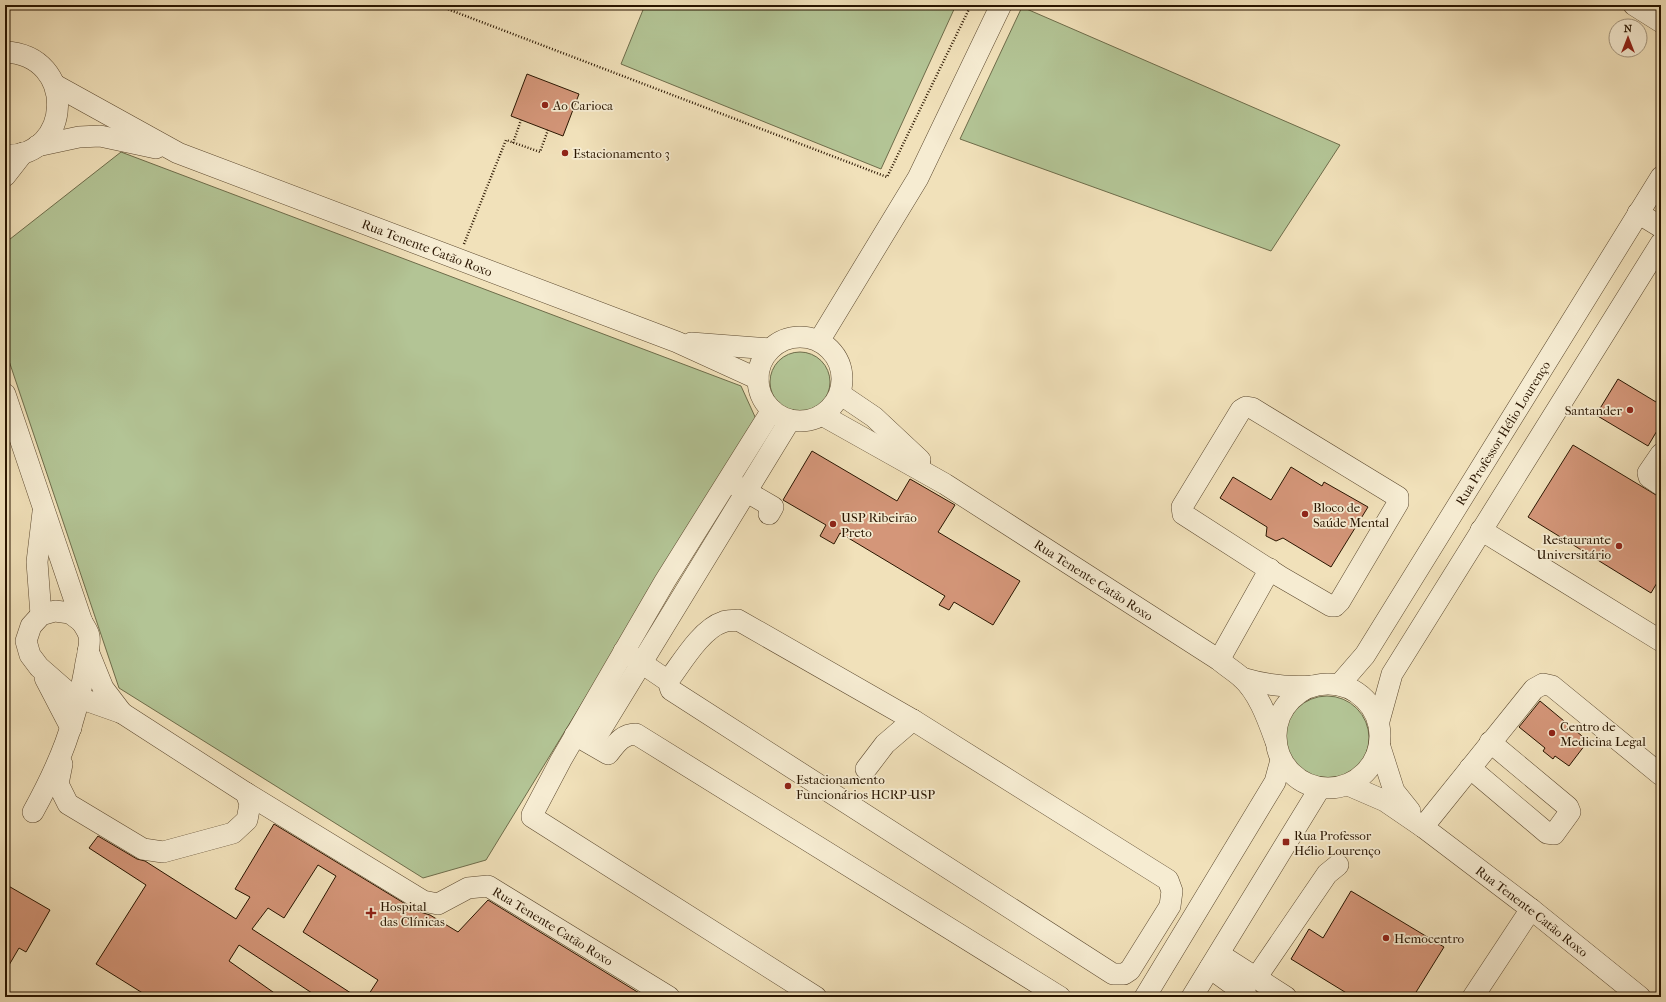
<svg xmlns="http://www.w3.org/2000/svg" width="1666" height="1002" font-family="'IM FELL French Canon',serif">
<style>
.green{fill:#b3c495;stroke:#6e6c4a}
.building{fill:#d49679;stroke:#291500}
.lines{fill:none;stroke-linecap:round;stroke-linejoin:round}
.minor-casing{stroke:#5b482e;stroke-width:22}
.path{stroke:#291500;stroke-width:2.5;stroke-dasharray:1 2;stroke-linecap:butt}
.minor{stroke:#f6ecd2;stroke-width:21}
.poi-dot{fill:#8f2418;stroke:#f6ecd2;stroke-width:1.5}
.labels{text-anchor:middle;stroke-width:3.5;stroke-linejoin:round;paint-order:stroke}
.poi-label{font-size:13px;fill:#291500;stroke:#f6ecd2;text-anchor:start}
.street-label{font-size:13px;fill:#291500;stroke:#f6ecd2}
</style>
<rect width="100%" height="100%" fill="#f1e1ba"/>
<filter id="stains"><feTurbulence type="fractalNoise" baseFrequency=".005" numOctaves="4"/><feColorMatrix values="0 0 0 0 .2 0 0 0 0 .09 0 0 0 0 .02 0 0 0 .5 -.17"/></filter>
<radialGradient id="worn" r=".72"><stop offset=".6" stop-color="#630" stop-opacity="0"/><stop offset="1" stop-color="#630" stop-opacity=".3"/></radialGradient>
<!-- green -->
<path class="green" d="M645 5H956L881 169 621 64Z
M1022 7 1340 145 1271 251 960 139Z
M121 152 741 386 756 419 486 860 423 878 119 688 5 349V243Z
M770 382a30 30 0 1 1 60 0a30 30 0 1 1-60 0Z
M1285 738a42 42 0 1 1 84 0a42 42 0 1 1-84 0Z"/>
<!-- building -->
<path class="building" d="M527 74 579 94 563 136 511 116Z
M1618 379 1661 405V424L1648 446 1596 415Z
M1573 445 1661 498V576L1651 593 1528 517Z
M812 451 897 501 910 479 955 505 938 532 1020 581 993 625 954 602 949 610 939 605 945 596 840 533 834 544 820 536 826 525 783 500Z
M1291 467 1322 486 1324 482 1368 507 1331 567 1283 538 1276 541 1266 536 1267 527 1220 498 1233 477 1271 500Z
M1540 701 1588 741 1569 766 1555 756 1553 759 1543 751 1545 748 1519 727Z
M274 824 417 911 430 915 458 932 488 900 644 996 643 997H367L378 980 303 932 336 876 318 865 284 918 268 908 252 929 357 997H318L239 945 229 961 280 997H149L96 964 146 885 89 848 98 836 137 859 145 861 236 919 250 897 235 889Z
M5 884 50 910 26 952 19 948 5 972Z
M1351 891 1444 947 1413 997H1353L1291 959 1309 929 1323 938Z"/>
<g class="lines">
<!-- minor casing -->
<g class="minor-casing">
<g id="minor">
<path d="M1634 5 1661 22"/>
<path d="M5 52C78 55 72 159 5 155"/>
<path id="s1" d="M55 85 178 153 677 342 758 379"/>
<path d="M37 146 79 137 100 136 156 148"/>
<path d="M5 176 23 153"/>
<path d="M1638 213 1661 227"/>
<circle cx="800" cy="379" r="42"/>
<path d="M819 341 918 178 1001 5"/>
<path d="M691 343 770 349"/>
<path d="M5 394 82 622C84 626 88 631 89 636 91 646 86 659 85 669 75 725 60 763 33 812"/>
<path d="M840 394 874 417 920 460"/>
<path d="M1246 407 1252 408 1398 497V503L1340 601 1335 606H1331L1281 577 1183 514 1182 507 1241 410Z"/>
<path d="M772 410 665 581 561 760 532 815V817L816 997"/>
<path id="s2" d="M822 415 945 484 1219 660C1226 666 1234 671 1241 677 1259 693 1268 720 1276 742"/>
<path d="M1661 454 1648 473 1649 477 1661 485"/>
<path d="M735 485 773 507 769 514"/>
<path d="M1481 530 1661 641"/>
<path d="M41 615 37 562 43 512"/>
<path id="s3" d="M82 622 70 613 55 611 41 615 31 626 26 641 30 655 39 667 71 695 122 713 246 793 423 901 438 904 468 888 488 886 669 997"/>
<path d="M88 651 103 688 122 713"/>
<path d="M624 651 668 681 671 690 1113 974H1124L1130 970 1170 906 1172 891 1168 880 913 720 738 620C734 621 728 620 723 622 701 629 681 664 668 681"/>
<path d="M1219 660 1270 569"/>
<path d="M45 678 71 728"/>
<path d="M1242 678C1266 685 1287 688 1312 686"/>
<circle cx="1328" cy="736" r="52"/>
<path id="s4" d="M1339 685 1365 655 1661 177"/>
<path d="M1379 721 1392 674 1661 243"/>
<path d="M575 735 608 754C616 744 622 734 636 734L1060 997"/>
<path d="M592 744 790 420"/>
<path d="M1380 747 1394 791 1410 811"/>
<path d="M62 764 58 784 68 804 143 849 163 852 233 833 247 820 250 804 246 793"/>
<path d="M1470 768 1547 833 1554 834 1570 812 1568 807 1490 742"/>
<path d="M866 769 885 744 913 720"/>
<path id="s5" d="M1348 785 1385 801 1423 827 1531 909 1640 997"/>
<path d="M1423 827 1534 689 1543 684 1552 686 1661 775"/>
<path d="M1219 954 1286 997"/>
<path d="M1210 968 1246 994 1244 997"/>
<path d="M1256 978 1327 874 1338 865"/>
<path d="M1145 997 1275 782 1281 760"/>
<path d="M1192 997 1320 788"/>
<path d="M1473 997 1531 909"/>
</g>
</g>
<!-- path -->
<path class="path" d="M437 5 887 177 971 5
M513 143 521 120
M464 244 506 140 540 152 548 130"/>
<!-- minor -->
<use href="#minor" class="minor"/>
</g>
<!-- markers -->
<g class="poi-dot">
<circle cx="545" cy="105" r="4"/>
<circle cx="565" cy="153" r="4"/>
<circle cx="1630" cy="410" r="4"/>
<circle cx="1305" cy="514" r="4"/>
<circle cx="833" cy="524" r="4"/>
<circle cx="1619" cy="546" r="4"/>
<circle cx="1552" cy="733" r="4"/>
<circle cx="788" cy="786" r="4"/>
<rect x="1282" y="838" width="8" height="8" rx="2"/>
<path d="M369 907h4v4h4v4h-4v4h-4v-4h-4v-4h4z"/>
<circle cx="1386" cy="938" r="4"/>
</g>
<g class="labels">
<!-- poi labels -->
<g class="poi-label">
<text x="553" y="110">Ao Carioca</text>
<text x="573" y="158">Estacionamento 3</text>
<text x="1622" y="415" text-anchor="end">Santander</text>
<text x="1313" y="512">Bloco de<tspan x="1313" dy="15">Saúde Mental</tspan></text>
<text x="841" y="522">USP Ribeirão<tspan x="841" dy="15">Preto</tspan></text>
<text x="1611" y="544" text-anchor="end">Restaurante<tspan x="1611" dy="15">Universitário</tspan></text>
<text x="1560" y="731">Centro de<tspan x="1560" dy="15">Medicina Legal</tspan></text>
<text x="796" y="784">Estacionamento<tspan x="796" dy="15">Funcionários HCRP-USP</tspan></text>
<text x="1294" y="840">Rua Professor<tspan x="1294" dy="15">Hélio Lourenço</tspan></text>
<text x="380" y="911">Hospital<tspan x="380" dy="15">das Clínicas</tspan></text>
<text x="1394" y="943">Hemocentro</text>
</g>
<!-- street labels -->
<g class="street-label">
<text dy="5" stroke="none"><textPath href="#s1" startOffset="407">Rua Tenente Catão Roxo</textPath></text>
<text dy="5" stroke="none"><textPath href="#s4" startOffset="301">Rua Professor Hélio Lourenço</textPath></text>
<text dy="5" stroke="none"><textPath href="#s2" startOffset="318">Rua Tenente Catão Roxo</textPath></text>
<text dy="5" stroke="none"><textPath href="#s5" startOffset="224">Rua Tenente Catão Roxo</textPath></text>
<text dy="5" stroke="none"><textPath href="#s3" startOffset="702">Rua Tenente Catão Roxo</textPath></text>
</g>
</g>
<!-- margin -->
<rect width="1666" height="1002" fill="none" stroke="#f1e1ba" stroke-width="20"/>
<rect x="6" y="6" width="1654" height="990" fill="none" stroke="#291500" stroke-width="2"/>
<rect x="10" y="10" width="1646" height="982" fill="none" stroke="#291500"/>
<!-- north arrow -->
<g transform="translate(1628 38)"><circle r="19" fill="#f6ecd2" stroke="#a4967e"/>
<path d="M0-3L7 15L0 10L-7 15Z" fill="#8f2418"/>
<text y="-6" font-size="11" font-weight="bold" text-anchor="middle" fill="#291500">N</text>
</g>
<rect width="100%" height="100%" filter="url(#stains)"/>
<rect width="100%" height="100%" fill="url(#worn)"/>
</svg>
